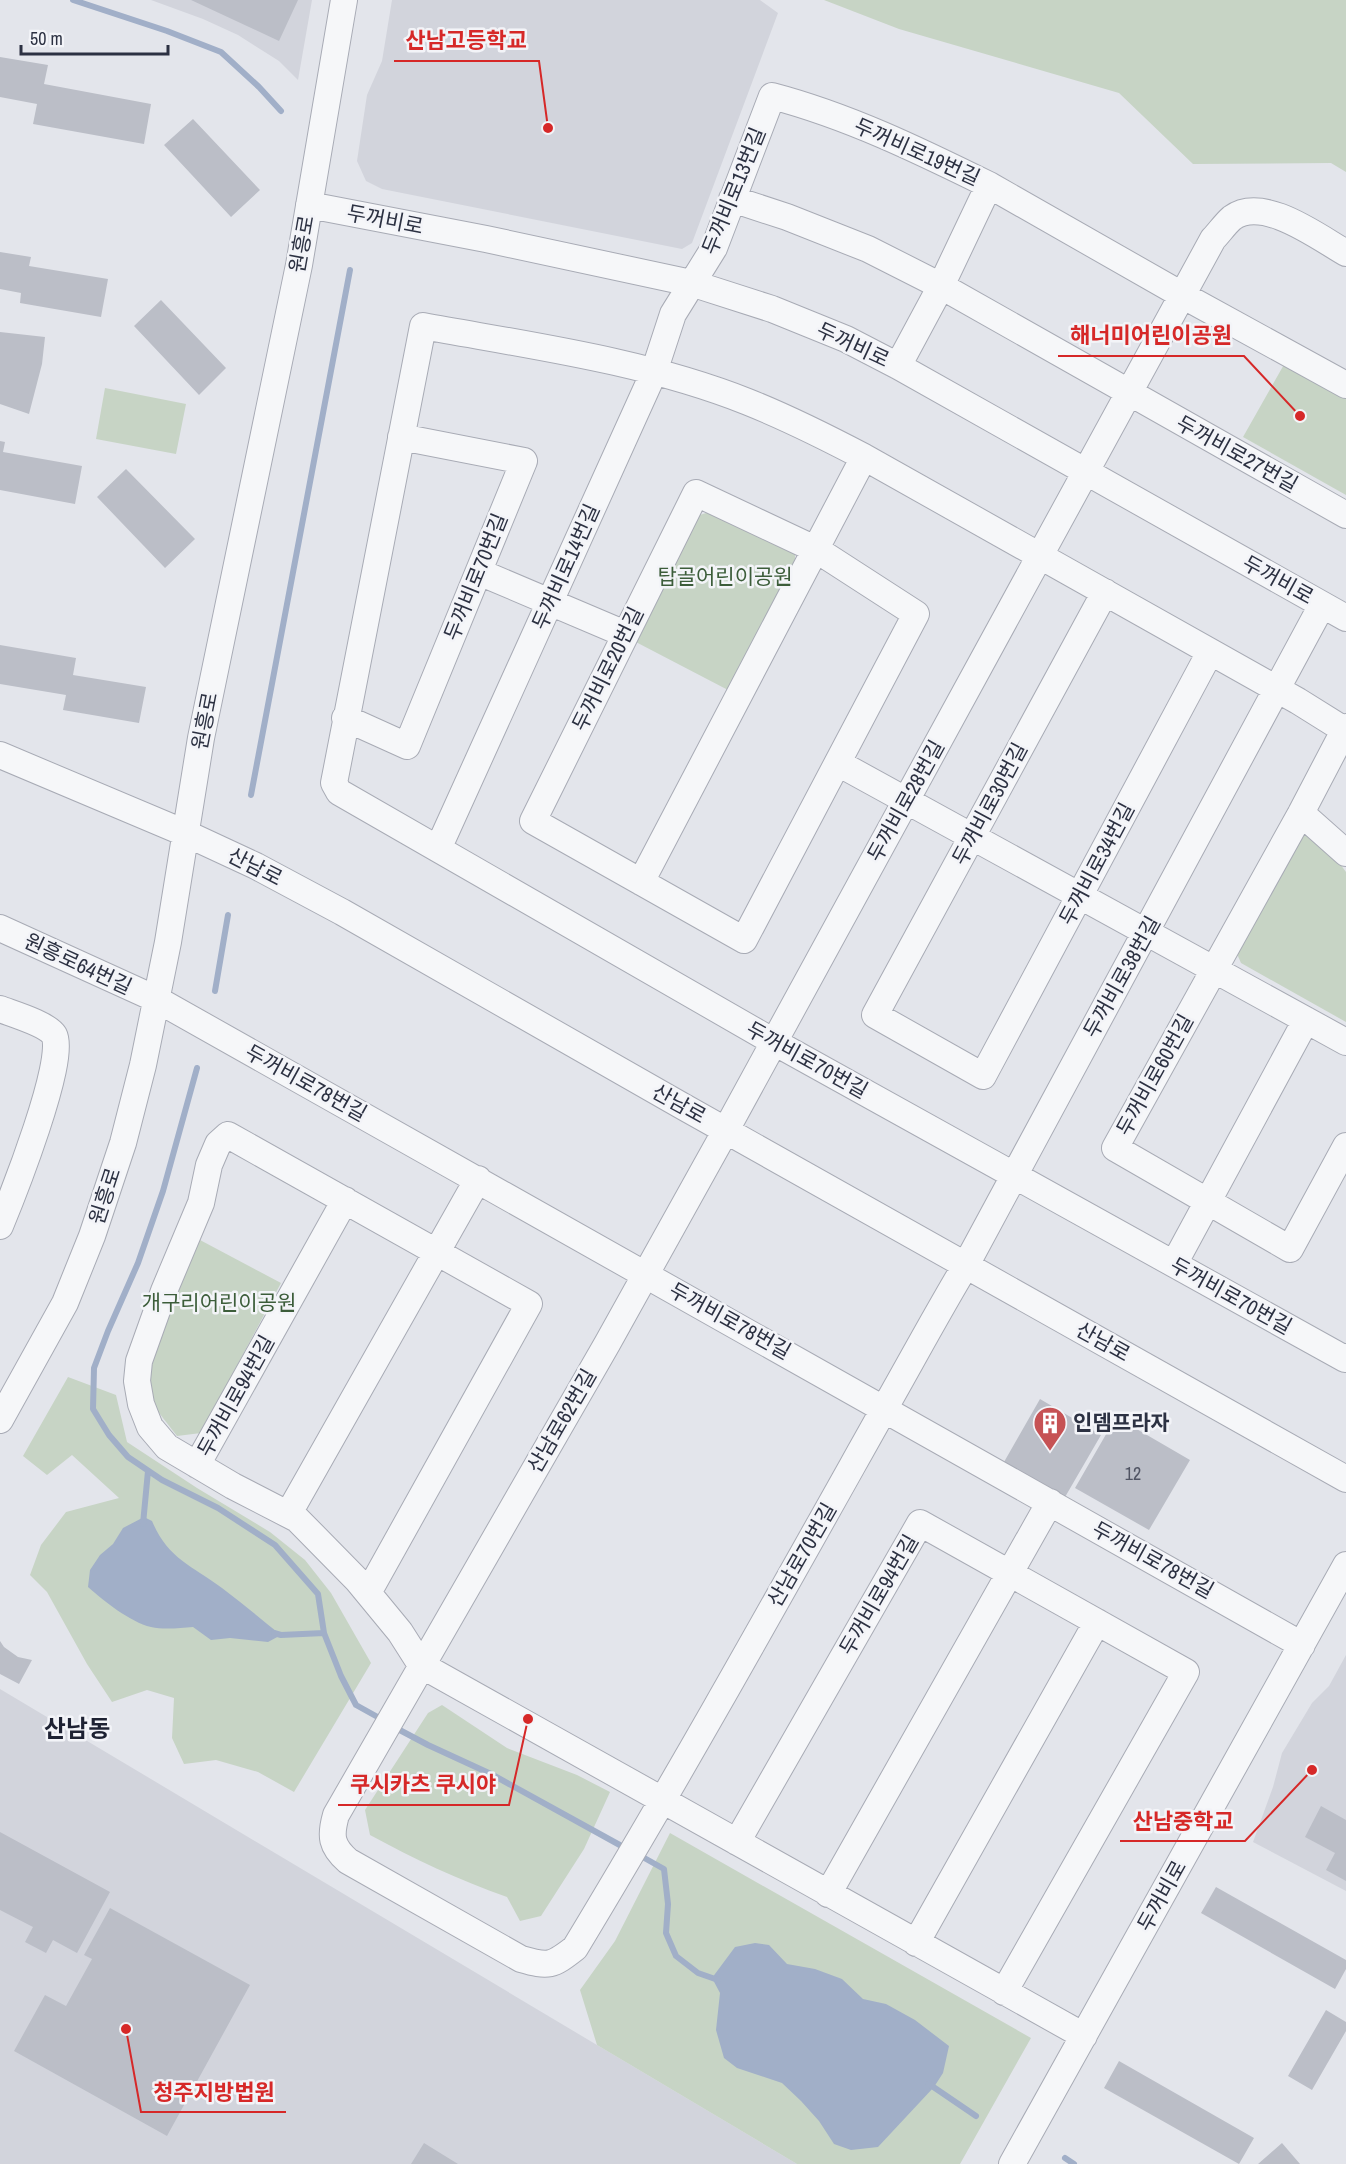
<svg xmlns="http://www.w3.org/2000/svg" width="1346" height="2164" font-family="'Archivo Narrow','Noto Sans KR',sans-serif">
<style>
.built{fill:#d2d4dc}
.green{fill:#c7d4c5}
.water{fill:#a1afc8}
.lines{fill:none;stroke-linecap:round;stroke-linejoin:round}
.stream{stroke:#a1afc8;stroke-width:6}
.building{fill:#bbbec7}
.minor-casing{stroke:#a8abb5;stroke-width:28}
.minor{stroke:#f6f7f9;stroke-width:26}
.labels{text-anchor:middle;stroke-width:5;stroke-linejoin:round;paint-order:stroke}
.number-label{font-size:18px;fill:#505463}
.street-label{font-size:21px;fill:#2c3142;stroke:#f3f4f8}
.park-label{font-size:21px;fill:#3c5d3a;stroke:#f3f4f8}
.poi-label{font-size:21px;font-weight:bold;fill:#2c3142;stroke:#f3f4f8;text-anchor:start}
.quarter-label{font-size:24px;font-weight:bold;fill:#1e2233;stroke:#f3f4f8}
.leader{fill:none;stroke:#d62828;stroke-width:2}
.callout-dot{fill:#d62828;stroke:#f3f4f8;stroke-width:2}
.callout-label{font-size:22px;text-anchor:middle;font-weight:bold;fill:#d62828;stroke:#f3f4f8;stroke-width:5;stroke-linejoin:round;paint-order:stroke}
</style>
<rect width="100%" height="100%" fill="#e3e5eb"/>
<!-- built -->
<path class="built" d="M151 0H312L298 80 279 61 238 35 203 19Z
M392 0H760L778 13 692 243 682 249 382 189 366 181 357 161 367 95 382 61Z
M1346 1655V1891L1253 1842 1273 1787 1282 1753 1312 1703 1329 1686Z
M0 1689 597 2045 797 2164H0Z"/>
<!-- green -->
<path class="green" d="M824 0H1346V172L1331 163 1193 164 1119 93 899 29Z
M1286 361 1346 395V495L1243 437Z
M105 388 186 404 176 454 96 439Z
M719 509 795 542V573L728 690 632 640 690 518Z
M1309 835 1323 841 1346 872V1022L1241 963 1234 947 1297 837Z
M200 1240 281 1283 201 1433 177 1436 156 1409 147 1373 177 1285Z
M68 1377 116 1395 127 1442 197 1488 270 1532 305 1560 331 1593 371 1663 294 1792 258 1772 216 1760 184 1764 172 1738 174 1698 147 1690 112 1702 87 1664 47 1592 30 1575 41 1545 66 1512 119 1498 72 1455 47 1475 23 1456Z
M442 1705 507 1748 577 1775 610 1792 584 1849 541 1916 520 1921 507 1897C459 1880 414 1859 370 1835L365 1810 428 1713Z
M670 1833 1031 2038 960 2164H797L597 2045 580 1990 615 1941Z"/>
<!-- water -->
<path class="water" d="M144 1517 152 1521C168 1559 191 1565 222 1588 242 1603 261 1619 281 1635L268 1642 230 1638 211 1640 193 1627C180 1628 164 1630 151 1627 130 1622 104 1601 88 1587L90 1570 100 1555 113 1544 123 1528Z
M755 1943 769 1945 787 1964 815 1969 842 1979 863 1999 886 2004 915 2020 949 2046 943 2073 934 2087 878 2147 851 2150 834 2144 819 2121 801 2101 782 2083 737 2068 724 2058 716 2030 720 1993 712 1978 735 1947Z"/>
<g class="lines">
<!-- stream -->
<path class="stream" d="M73 0 167 31 221 52 259 87 281 111
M251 795 350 270
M215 991 228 915
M197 1068 163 1191 138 1263 108 1331 94 1368 93 1409 109 1435 128 1457 162 1480 218 1508 275 1545 318 1594 324 1633 341 1676 356 1705 383 1720
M143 1524 148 1471
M274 1633 281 1635 324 1633
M394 1727 428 1745 491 1774 627 1849
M639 1855 664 1869 668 1904 666 1933 676 1956 698 1973 718 1980
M929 2084 976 2116
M1065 2158 1074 2164"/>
</g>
<!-- building -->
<path class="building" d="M191 0H298L279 41Z
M0 57 48 65 44 84 151 104 144 144 33 124 37 104 0 97Z
M193 119 260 190 231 217 164 145Z
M0 252 31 257 29 266 108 279 101 317 20 303 21 293 0 289Z
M161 300 226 368 199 395 134 326Z
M0 332 45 337 42 364 29 414 0 404Z
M0 441 5 442 3 452 82 466 75 504 0 490Z
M126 469 195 539 165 568 97 497Z
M0 645 76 658 73 675 146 687 139 723 63 710 66 695 0 684Z
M1040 1399 1101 1435 1061 1504 1000 1469Z
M1116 1417 1190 1460 1149 1530 1075 1488Z
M0 1641 4 1647 18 1657 32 1660 19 1684 0 1674Z
M1321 1806 1346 1820V1881L1326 1870 1335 1853 1305 1837Z
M0 1832 110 1892 77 1953 53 1940 46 1953 25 1942 33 1927 0 1910Z
M1216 1887 1346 1960V1969L1335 1989 1201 1913Z
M110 1908 250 1985 167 2136 14 2051 45 1995 66 2006 92 1959 84 1955Z
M1326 2010 1346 2022V2031L1312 2090 1288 2076Z
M1119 2061 1254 2138 1239 2164 1104 2088Z
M424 2143 458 2164H411Z
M1282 2143 1300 2164H1258Z"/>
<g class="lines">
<!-- minor casing -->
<g class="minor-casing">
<path id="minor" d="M989 185 1182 295 1346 385
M732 199 787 217 868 249 941 286 1346 515
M309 205 486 239 691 283 772 309 846 339 898 366 1346 618
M696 493 817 550 916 614 744 940 533 821Z
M479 572 625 634
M1105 592 875 1015 983 1076 1210 652
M1322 605 966 1265C937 1313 911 1362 883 1411 782 1591 682 1771 575 1948 552 1966 549 1967 521 1959L348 1861C331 1846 330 1836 336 1815L607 1344 726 1130 1213 239C1219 233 1225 224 1232 218 1263 195 1318 237 1346 253
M345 718 407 746 524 461 401 437
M1346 727 1301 813 1115 1148 1290 1249 1346 1146
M1346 731 1298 701 864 457C826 437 788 418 748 402 645 361 532 346 423 326L334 783 339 792 774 1042 1345 1359 1346 1357
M0 755 185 833 256 866 342 912 684 1107 1346 1479
M838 763 1346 1042
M1301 813 1346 853
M438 849 654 372 673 314 714 248 772 96C848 116 918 150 989 185L941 286 898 366
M641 882 864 457
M0 928 156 999 1302 1645
M0 1009C13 1014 47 1024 54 1035 67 1059 12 1197 0 1226
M1174 1264 1306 1020
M0 1420 65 1303 92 1236 123 1143 143 1065 168 942 201 738 299 265 344 0
M197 1465 345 1200
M289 1513 478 1179
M368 1593 529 1304 228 1135 218 1144 209 1165 201 1203 164 1291 139 1361 137 1381 141 1404 150 1427 167 1447 233 1486 297 1519 358 1581 400 1632 421 1665 1084 2036
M737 1842 920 1523 1186 1672 1004 1992
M828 1894 1050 1502
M916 1943 1097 1622
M1012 2164 1346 1565"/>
</g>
<!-- minor -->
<use href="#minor" class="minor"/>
</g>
<!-- icons -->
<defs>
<g id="building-pin" transform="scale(1.725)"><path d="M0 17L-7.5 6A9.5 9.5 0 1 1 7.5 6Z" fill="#c65254" stroke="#f3f4f8"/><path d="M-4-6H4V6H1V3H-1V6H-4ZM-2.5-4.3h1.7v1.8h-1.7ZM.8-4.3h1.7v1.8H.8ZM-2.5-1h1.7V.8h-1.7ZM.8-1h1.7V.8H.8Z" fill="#fff"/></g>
</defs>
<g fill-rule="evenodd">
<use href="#building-pin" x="1050" y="1423"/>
</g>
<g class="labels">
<!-- number labels -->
<g class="number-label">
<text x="1133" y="1480">12</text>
</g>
<!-- street labels -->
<g class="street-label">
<text transform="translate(917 152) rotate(24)" y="7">두꺼비로19번길</text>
<text transform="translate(734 191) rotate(-68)" y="7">두꺼비로13번길</text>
<text transform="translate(385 220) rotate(11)" y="7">두꺼비로</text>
<text transform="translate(302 244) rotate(-80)" y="7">원흥로</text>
<text transform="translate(853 345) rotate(25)" y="7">두꺼비로</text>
<text transform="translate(1237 454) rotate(29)" y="7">두꺼비로27번길</text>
<text transform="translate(566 567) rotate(-66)" y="7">두꺼비로14번길</text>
<text transform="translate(476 577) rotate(-68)" y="7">두꺼비로70번길</text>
<text transform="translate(1278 580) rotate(29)" y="7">두꺼비로</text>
<text transform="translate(608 669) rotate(-64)" y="7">두꺼비로20번길</text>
<text transform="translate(205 721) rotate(-79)" y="7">원흥로</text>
<text transform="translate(906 801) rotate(-61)" y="7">두꺼비로28번길</text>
<text transform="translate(990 804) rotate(-62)" y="7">두꺼비로30번길</text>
<text transform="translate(1097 864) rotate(-62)" y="7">두꺼비로34번길</text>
<text transform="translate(255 867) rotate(27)" y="7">산남로</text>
<text transform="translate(78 964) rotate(25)" y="7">원흥로64번길</text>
<text transform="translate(1122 977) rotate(-61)" y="7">두꺼비로38번길</text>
<text transform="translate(807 1060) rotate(29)" y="7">두꺼비로70번길</text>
<text transform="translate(1155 1075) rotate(-61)" y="7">두꺼비로60번길</text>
<text transform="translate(306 1083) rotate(29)" y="7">두꺼비로78번길</text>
<text transform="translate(679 1104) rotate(29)" y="7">산남로</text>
<text transform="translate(105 1196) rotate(-72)" y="7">원흥로</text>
<text transform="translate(1231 1296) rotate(29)" y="7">두꺼비로70번길</text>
<text transform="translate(730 1321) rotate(29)" y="7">두꺼비로78번길</text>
<text transform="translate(1103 1342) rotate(29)" y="7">산남로</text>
<text transform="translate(236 1396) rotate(-61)" y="7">두꺼비로94번길</text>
<text transform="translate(562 1421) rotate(-60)" y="7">산남로62번길</text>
<text transform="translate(802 1555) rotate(-60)" y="7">산남로70번길</text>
<text transform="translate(1153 1560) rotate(29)" y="7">두꺼비로78번길</text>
<text transform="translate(879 1595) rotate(-60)" y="7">두꺼비로94번길</text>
<text transform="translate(1162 1896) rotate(-61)" y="7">두꺼비로</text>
</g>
<!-- park labels -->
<g class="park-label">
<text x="725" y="584">탑골어린이공원</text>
<text x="219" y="1310">개구리어린이공원</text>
</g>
<!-- poi labels -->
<g class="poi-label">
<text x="1073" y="1430">인뎀프라자</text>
</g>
<!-- quarter labels -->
<g class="quarter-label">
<text x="77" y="1737">산남동</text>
</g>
</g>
<!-- callouts -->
<path class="leader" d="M548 128L539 61H394M1300 416L1244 356H1058M528 1719L509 1805H338M1312 1770L1245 1841H1120M126 2029L141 2112H286"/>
<g class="callout-dot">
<circle cx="548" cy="128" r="6"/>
<circle cx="1300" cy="416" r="6"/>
<circle cx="528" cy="1719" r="6"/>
<circle cx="1312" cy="1770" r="6"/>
<circle cx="126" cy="2029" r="6"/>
</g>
<g class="callout-label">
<text x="466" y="48">산남고등학교</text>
<text x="1151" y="343">해너미어린이공원</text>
<text x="423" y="1792">쿠시카츠 쿠시야</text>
<text x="1183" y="1829">산남중학교</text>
<text x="214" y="2100">청주지방법원</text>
</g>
<!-- scale -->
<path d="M21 45v9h147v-9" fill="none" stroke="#2c3142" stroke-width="3"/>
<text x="30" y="45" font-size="18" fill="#2c3142" stroke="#f3f4f8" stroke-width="4.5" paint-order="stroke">50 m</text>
</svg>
